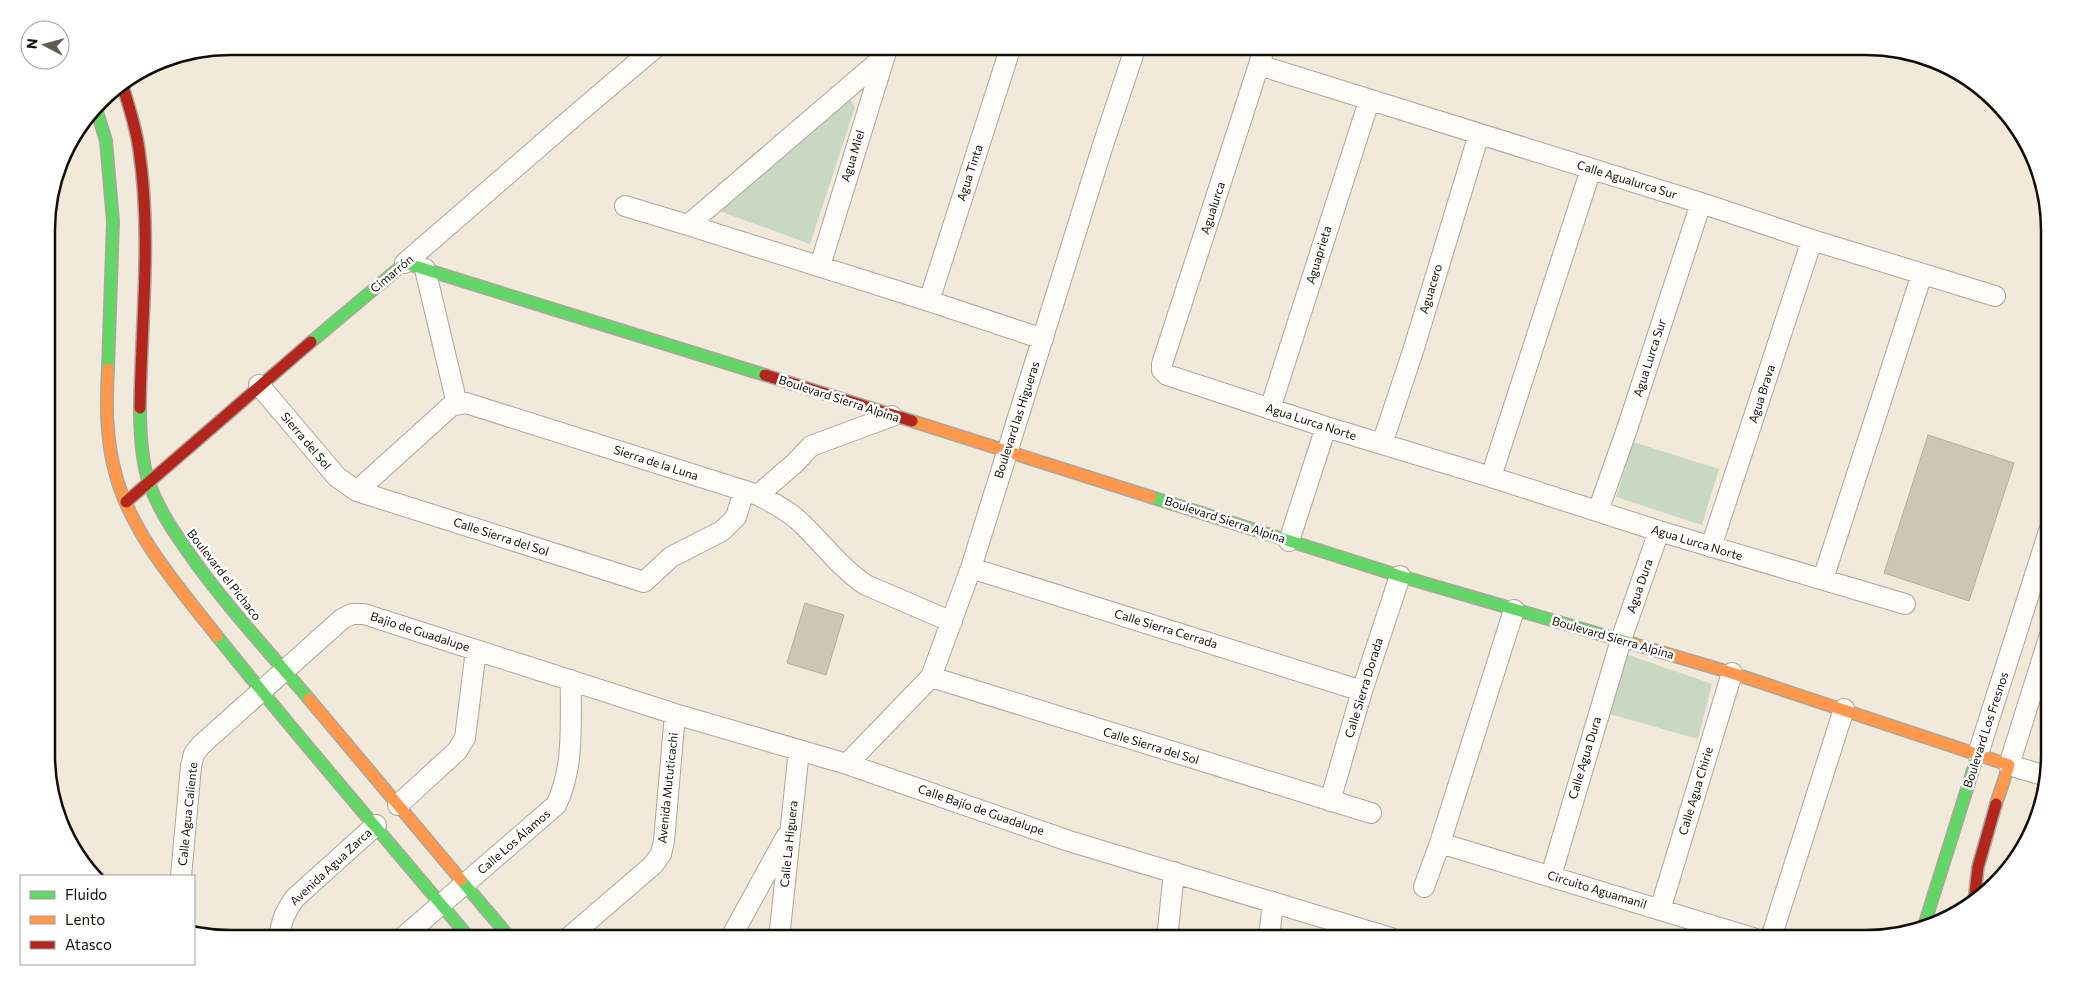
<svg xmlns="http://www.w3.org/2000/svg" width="2096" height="985" font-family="Commissioner,sans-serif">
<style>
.park{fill:#c8d8c3}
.building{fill:#cec6b4;stroke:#b4afa3}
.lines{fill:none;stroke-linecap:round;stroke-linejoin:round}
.street-casing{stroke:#aba69a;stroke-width:22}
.fast-casing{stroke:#aba69a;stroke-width:14}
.slow-casing{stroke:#aba69a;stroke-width:14}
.jam-casing{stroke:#aba69a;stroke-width:14}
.street{stroke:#fdfcf9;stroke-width:20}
.fast{stroke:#63d668;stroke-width:11}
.slow{stroke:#ff974d;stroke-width:11}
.jam{stroke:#b3261e;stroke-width:11}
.labels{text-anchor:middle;stroke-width:5;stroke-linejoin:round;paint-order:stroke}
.street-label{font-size:12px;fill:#140f06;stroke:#fff}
.rim{fill:none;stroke:#140f06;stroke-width:2.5}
</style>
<rect width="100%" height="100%" fill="#f1eada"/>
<!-- park -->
<path class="park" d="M848 97 855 107 810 244 714 209Z
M1633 442 1719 469 1702 525 1616 497Z
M1626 654 1712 684 1698 739 1603 712Z"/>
<!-- building -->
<path class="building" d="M1928 435 2014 463 1969 601 1884 573Z
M805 603 844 615 826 675 787 663Z"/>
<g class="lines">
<!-- street casing -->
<g class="street-casing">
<path id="street" d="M1265 46 1162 364V370L1167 375 1326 427 1491 477 1659 531 1905 604
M885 56 688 225 929 301 1043 339
M1259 65 1701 203 1812 240 1995 296
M625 206 688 225
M405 263 578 113 657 46
M820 266 885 55
M425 269 457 404
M929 301 1011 46
M259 385 337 477 357 491 644 582 671 557 722 531 736 517 744 491
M1270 409 1369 101
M1382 444 1413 351 1479 134
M1491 477 1591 169
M357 491 451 406 466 403 758 495C771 502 786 509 798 520 821 541 839 567 866 585L952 622
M758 495 795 463 811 446 892 416
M1598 511 1627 429 1701 203
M1289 541 1326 427
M1711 547 1812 240
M971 568 1362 691
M1823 579 1922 274
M931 677 1371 813
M1978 754 2049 531
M847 764 931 677 971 568 1102 148 1136 46
M2046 776 2009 765 2049 638
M1330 801 1362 691 1400 576
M398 805 457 751 465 738 476 650
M1440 843 1753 938
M181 876 191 766 194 754 201 745 342 619 352 614H364L675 714 847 764 1069 841 1391 938
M1551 876 1621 640 1659 531
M1424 887 1440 843 1514 610
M1660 910 1732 673
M1771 938 1844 709
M279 939C281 922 285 911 295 898L376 825
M401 939 556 805C575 767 570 722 571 680
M567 939 653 865 661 854 664 841 675 714
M730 939 786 837
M779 939 799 750
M1167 939 1174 872
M1269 939 1273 902"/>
</g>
<!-- fast casing -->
<g class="fast-casing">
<path id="fast" d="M96 108 106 141 113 221 108 369
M311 342 405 263 765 375
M140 408C140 433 141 459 149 483 159 511 176 535 193 559 228 608 270 653 309 699
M1151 497 1400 576 1634 644
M217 636C299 739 386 838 470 939
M461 880 511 939
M1923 929 1978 754"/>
</g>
<!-- slow casing -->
<g class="slow-casing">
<path id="slow" d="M108 369C106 404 106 438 115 472 130 532 179 588 217 636
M912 421 1151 497
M1634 644 1732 673 2009 765 1996 804
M309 699 461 880"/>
</g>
<!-- jam casing -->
<g class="jam-casing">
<path id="jam" d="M122 84C129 106 136 127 139 150 152 235 141 323 140 408
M765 375 912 421
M126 502 311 342
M1974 902 1978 867 1996 804"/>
</g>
<!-- street -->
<use href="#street" class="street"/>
<!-- fast -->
<use href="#fast" class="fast"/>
<!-- slow -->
<use href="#slow" class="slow"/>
<!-- jam -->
<use href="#jam" class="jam"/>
</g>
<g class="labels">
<!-- street labels -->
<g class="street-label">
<text transform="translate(853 156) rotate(-73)" y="4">Agua Miel</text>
<text transform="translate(970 173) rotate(-72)" y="4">Agua Tinta</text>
<text transform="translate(1627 180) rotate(17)" y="4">Calle Agualurca Sur</text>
<text transform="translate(1213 208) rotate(-72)" y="4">Agualurca</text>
<text transform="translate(1319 255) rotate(-73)" y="4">Aguaprieta</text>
<text transform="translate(392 274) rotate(-40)" y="4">Cimarrón</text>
<text transform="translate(1431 289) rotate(-73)" y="4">Aguacero</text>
<text transform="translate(1650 358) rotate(-72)" y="4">Agua Lurca Sur</text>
<text transform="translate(1762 394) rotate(-72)" y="4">Agua Brava</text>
<text transform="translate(839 399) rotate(18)" y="4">Boulevard Sierra Alpina</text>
<text transform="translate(1017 420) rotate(-72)" y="4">Boulevard las Higueras</text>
<text transform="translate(1311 422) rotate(18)" y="4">Agua Lurca Norte</text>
<text transform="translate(306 441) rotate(50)" y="4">Sierra del Sol</text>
<text transform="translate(656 463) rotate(18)" y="4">Sierra de la Luna</text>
<text transform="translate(1225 520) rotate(18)" y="4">Boulevard Sierra Alpina</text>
<text transform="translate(501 537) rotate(18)" y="4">Calle Sierra del Sol</text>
<text transform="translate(1697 543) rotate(17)" y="4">Agua Lurca Norte</text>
<text transform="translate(224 575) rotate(52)" y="4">Boulevard el Pichaco</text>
<text transform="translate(1640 586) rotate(-71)" y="4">Agua Dura</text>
<text transform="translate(1166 629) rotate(17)" y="4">Calle Sierra Cerrada</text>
<text transform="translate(420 632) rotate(18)" y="4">Bajio de Guadalupe</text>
<text transform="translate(1613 638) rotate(16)" y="4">Boulevard Sierra Alpina</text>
<text transform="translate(1364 688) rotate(-73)" y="4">Calle Sierra Dorada</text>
<text transform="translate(1986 730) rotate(-72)" y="4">Boulevard Los Fresnos</text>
<text transform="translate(1151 746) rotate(17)" y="4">Calle Sierra del Sol</text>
<text transform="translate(1585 758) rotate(-73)" y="4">Calle Agua Dura</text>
<text transform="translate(668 788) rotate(-84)" y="4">Avenida Mututicachi</text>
<text transform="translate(1696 791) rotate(-73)" y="4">Calle Agua Chirie</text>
<text transform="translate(981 810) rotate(19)" y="4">Calle Bajío de Guadalupe</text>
<text transform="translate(188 814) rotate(-84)" y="4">Calle Agua Caliente</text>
<text transform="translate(514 842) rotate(-41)" y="4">Calle Los Álamos</text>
<text transform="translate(789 844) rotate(-84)" y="4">Calle La Higuera</text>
<text transform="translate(331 867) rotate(-43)" y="4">Avenida Agua Zarca</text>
<text transform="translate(1597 890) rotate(17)" y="4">Circuito Aguamanil</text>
</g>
</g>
<!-- crop -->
<path d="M0 0H2096V985H0ZM230 55H1866A175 175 0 0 1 2041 230V755A175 175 0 0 1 1866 930H230A175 175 0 0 1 55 755V230A175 175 0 0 1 230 55Z" fill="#fff" fill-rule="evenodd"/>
<path class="rim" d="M230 55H1866A175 175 0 0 1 2041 230V755A175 175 0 0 1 1866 930H230A175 175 0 0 1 55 755V230A175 175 0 0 1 230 55Z"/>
<!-- legend -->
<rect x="20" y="875" width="175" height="90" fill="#ffffff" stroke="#a19f9b"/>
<rect x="30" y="891" width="25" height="8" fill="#63d668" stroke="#a19f9b"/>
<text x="65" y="900" font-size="15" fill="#140f06">Fluido</text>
<rect x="30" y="916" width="25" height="8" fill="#ff974d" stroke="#a19f9b"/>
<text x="65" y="925" font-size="15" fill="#140f06">Lento</text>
<rect x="30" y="941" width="25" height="8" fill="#b3261e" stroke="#a19f9b"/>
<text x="65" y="950" font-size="15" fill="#140f06">Atasco</text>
<!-- north arrow -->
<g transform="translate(45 45) rotate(276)"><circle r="24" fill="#ffffff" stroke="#a19f9b"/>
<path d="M0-4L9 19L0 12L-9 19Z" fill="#615c50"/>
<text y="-8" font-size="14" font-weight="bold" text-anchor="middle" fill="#140f06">N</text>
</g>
</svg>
